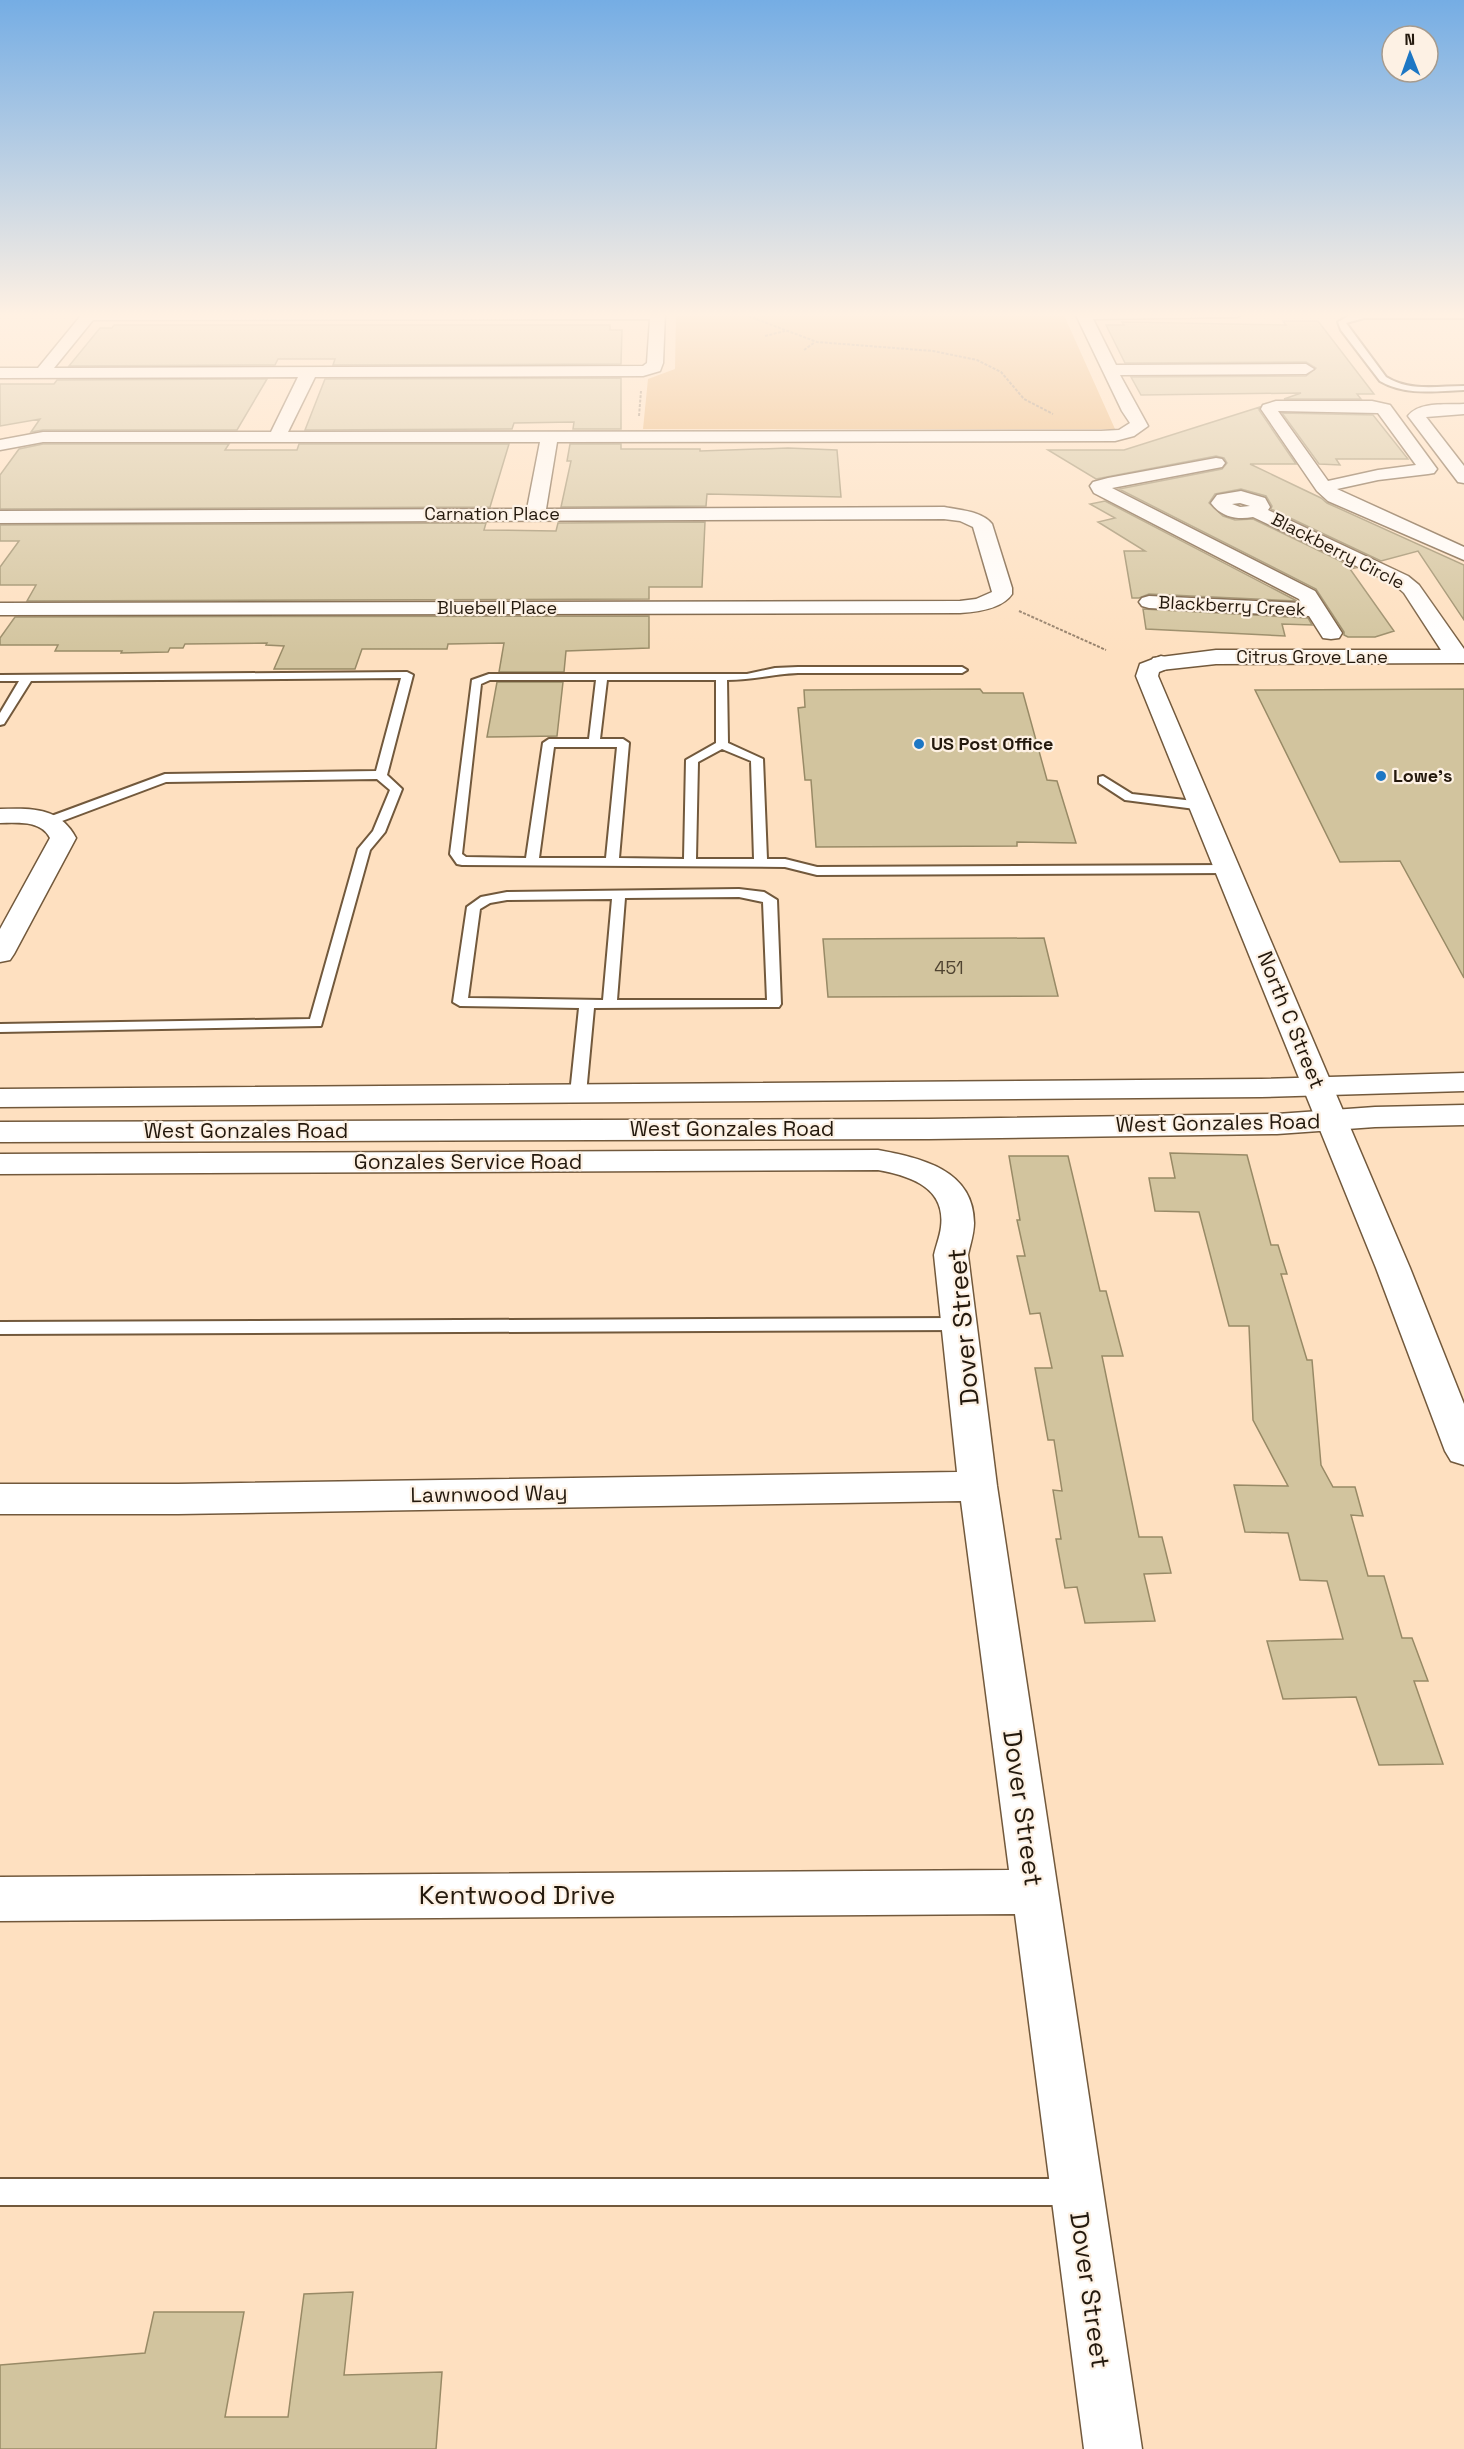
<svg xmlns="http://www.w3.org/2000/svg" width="1464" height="2449" font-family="'Space Grotesk',sans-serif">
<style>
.green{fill:#e8b170}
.building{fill:#d2c49e;stroke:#988a66;stroke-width:1.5}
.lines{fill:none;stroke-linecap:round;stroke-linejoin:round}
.service-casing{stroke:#72593c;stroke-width:4}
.minor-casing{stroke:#72593c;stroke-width:3}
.tertiary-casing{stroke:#72593c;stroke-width:3}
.secondary-casing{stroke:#72593c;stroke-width:3}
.path{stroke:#947f69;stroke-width:2;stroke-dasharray:3 1.5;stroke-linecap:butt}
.service{fill:#fff;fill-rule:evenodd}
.minor{fill:#fff;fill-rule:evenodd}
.tertiary{fill:#fff;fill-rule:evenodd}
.secondary{fill:#fff;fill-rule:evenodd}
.poi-dot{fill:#1d77c4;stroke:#fdf1e4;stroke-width:2}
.labels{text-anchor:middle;stroke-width:4.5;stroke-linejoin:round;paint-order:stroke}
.far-street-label{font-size:18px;fill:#24190d;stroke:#fdf1e4}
.far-poi-label{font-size:18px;font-weight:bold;fill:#24190d;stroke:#fdf1e4;text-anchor:start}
.number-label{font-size:18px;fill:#504431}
.street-label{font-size:21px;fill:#24190d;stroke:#fdf1e4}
.near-street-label{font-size:26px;fill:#24190d;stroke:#fdf1e4}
</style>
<rect width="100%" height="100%" fill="#fee0c0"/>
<!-- green -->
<path class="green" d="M676 313H1063L1115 429H643L648 379 675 369Z"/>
<!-- building -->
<path class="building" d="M1283 321H1318L1374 394H1357L1361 399H1284L1301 393 1141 395 1131 377 1306 376 1316 368 1306 362 1125 363 1106 325H1124L1122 322 1286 325Z
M114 325H610V330H622L621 364 333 365 335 359H278L275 365 69 366 100 328H112Z
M621 378V429H573L574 422 514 423 512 429 305 430 325 379Z
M267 379 237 430H43L31 432 40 419 0 426V384H54L57 380Z
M1260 407 1259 410 1296 464H1250L1321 498 1327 503 1464 565V620L1418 551 1381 561 1271 509 1272 506 1266 496 1241 489 1215 494 1209 503 1223 516 1235 520 1253 519 1355 568 1350 569 1394 631 1375 637H1348L1344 635V632L1316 589 1119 489 1222 469 1227 463 1224 458 1216 456 1096 479 1048 450H1124Z
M1282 413 1373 415 1408 459H1336L1340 465 1319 464Z
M43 444H229L225 450H297L299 444H509L490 507 0 509V475L19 449Z
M570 444H621V449H700V451L788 448 837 450 841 497 707 494 706 506 561 507 571 461H567Z
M1105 501 1297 601 1149 594 1139 598H1132L1124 551H1145L1098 522 1115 518 1090 504Z
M705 522 702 587H649V599L27 601 36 585H0V567L19 541H0V525L486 523 484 530 556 531 558 523Z
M1143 609 1308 618 1312 625 1282 624 1285 636 1146 629Z
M649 616V648L566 651 564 672H499L504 643 448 644 447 649H362L355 669H274L284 646 266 645 267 643 185 644 183 648H170L168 652 121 653 122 651H55L58 645H0V638L15 617Z
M497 682H563L557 736 487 737Z
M980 689 983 693H1023L1047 780 1057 781 1076 843 1017 842V846L816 847 811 780H805L798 708 805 707 804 690Z
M1464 689V978L1400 861 1340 862 1255 690Z
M1044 938 1058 996 828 997 823 939Z
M1170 1153 1247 1155 1271 1245H1278L1287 1274H1281L1307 1360H1312L1321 1465 1333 1487H1355L1363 1516 1351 1515 1368 1576H1384L1402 1638H1412L1428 1681H1414L1443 1764 1379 1765 1356 1697 1283 1699 1267 1641 1343 1639 1327 1581 1300 1580 1288 1533 1245 1532 1234 1485 1288 1486 1253 1420 1249 1326H1229L1199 1212 1155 1211 1149 1178H1175Z
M1009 1156H1068L1100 1291H1106L1123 1356H1102L1139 1537H1162L1171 1573 1144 1574 1155 1621 1085 1623 1077 1587 1065 1588 1056 1539H1061L1053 1490 1062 1491 1054 1440H1048L1035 1368H1052L1040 1313 1030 1314 1017 1256H1025L1017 1220H1020Z
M353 2292 344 2375 442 2372 436 2449H0V2365L145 2353 154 2312H244L225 2417H288L304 2294Z"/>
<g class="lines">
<!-- service casing -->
<g class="service-casing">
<path id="service" d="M1364 314H1464V318H1364L1346 323 1386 377C1410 392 1438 386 1464 386V390C1435 391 1406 396 1380 381L1341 330 1338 322 1350 315Z
M798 667H962L967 670 962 673H798C774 674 751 680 727 680L728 743 763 759 767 859H785L817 867 1228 865 1234 869 1228 873 817 875 785 867 462 865 457 864 450 854 472 680 489 674H747L775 668ZM490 680H596L589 739H549L543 743 526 858 466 857 462 854 481 684ZM607 680H716V743L686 760 684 859 619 858 629 743 623 739H600ZM554 747H617L606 858H539ZM722 749 751 761 754 859H696L698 762Z
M407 672 413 675 387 775 402 789 385 832 370 850 321 1026 0 1032V1024L310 1019 358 849 373 831 390 790 377 779 166 782 54 824H46L44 821 46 818 165 774 376 771 401 678 31 681 4 724 0 725V713L19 681H0V675Z
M1103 776 1132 794 1203 802 1209 806 1203 810 1125 800 1099 783V777Z
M739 889 764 892 777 900 781 1004 779 1007 594 1008 586 1094 583 1097H573L570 1094 579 1008 460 1006 453 1002 467 907 481 897 507 892ZM739 897 763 902 767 1000H617L625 898ZM612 899 603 1000 468 998 480 909 490 903 507 900Z
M959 1318 965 1320 968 1324 965 1328 959 1330 0 1334V1322Z
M0 2179H1072L1081 2183 1085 2192 1081 2201 1072 2205H0Z"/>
</g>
<!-- minor casing -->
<g class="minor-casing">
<path id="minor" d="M83 313H665L663 363 660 371 643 376 315 377 288 432 1101 431 1119 430 1130 423 1122 411 1075 313H1244L1237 317 1093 319 1116 365 1306 364 1314 369 1306 374 1120 375 1148 426 1134 436 1115 441 557 442 546 509 944 507C959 510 982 511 992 524L1012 588V594C1002 609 977 612 960 613L0 615V603L960 601 976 599 992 592 973 527 960 521 944 519 0 523V511L527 509 540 442H43L0 450V440L43 432H271L298 377 0 378V368H38ZM650 319 647 363 643 366 54 368 93 320Z
M1276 401H1372L1390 405 1437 469 1434 473 1428 474 1378 480 1337 489 1464 547V560L1328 501 1317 491 1261 409 1263 405ZM1278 411 1378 413 1416 465 1378 470 1328 481Z
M1464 404V414L1426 417 1464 466V483L1458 482 1408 416C1419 401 1447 405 1464 404Z
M1216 458 1222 459 1225 463 1222 467 1112 488 1315 591 1342 633 1339 638 1331 639 1323 638 1309 616 1149 608 1142 606 1139 602 1142 598 1149 596 1301 603 1299 599 1094 493 1090 486 1093 482 1108 478Z
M1241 491 1265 498 1270 507 1268 510 1408 576 1419 585 1464 649V663L1216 664 1161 670 1153 668 1150 663 1153 658 1216 650H1441L1404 593 1394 584 1253 517C1237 520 1221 517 1211 503L1217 495ZM1240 503 1250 506 1240 507 1232 504Z
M0 809C31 808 60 807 76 838L14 954 10 960 0 962V929L50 838C41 820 17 823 0 823Z
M878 1150C920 1158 974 1169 974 1223 974 1234 970 1245 968 1255L997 1486 1142 2449H1084L1015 1914 0 1921V1877L1009 1870 961 1501 178 1514H0V1484H178L957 1472 934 1255C936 1246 940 1236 941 1227 946 1187 910 1176 878 1170L0 1174V1154Z"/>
</g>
<!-- tertiary casing -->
<g class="tertiary-casing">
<path id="tertiary" d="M1161 656 1169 658 1172 663 1169 668 1159 672 1158 676 1410 1268 1464 1404V1465L1451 1461 1445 1451 1376 1268 1136 676 1140 664Z"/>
</g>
<!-- secondary casing -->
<g class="secondary-casing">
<path id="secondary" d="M1464 1073V1091L1261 1097 0 1107V1089L1261 1079Z
M1464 1105V1125L1375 1127 1277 1134 929 1139 0 1142V1122L929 1119 1277 1114 1375 1107Z"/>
</g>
<!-- path -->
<path class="path" d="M740 313 817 342 933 351 977 360 1001 372 1024 399 1053 414
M765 336 785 331
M804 350 815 342
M639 416 641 391
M1019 611 1106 650"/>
<!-- service -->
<use href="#service" class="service"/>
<!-- minor -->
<use href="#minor" class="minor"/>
<!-- tertiary -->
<use href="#tertiary" class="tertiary"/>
<!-- secondary -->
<use href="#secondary" class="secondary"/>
</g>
<!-- sky -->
<linearGradient id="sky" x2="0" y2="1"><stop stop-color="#75ade4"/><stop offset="0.48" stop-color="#fff1e3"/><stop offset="1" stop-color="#fff1e3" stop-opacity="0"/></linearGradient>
<rect width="1464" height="656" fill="url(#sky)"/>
<!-- markers -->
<g class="poi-dot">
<circle cx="919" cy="744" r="6"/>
<circle cx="1381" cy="776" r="6"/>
</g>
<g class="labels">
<!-- far-street labels -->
<g class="far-street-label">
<text x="492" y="520">Carnation Place</text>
<text transform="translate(1338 551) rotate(27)" y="6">Blackberry Circle</text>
<text transform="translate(1232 606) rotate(3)" y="6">Blackberry Creek</text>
<text x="497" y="614">Bluebell Place</text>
<text x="1312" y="663">Citrus Grove Lane</text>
</g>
<!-- far-poi labels -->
<g class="far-poi-label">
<text x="931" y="750">US Post Office</text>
<text x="1393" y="782">Lowe's</text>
</g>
<!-- number labels -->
<g class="number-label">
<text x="949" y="974">451</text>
</g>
<!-- street labels -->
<g class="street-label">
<text transform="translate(1291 1020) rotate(68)" y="7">North C Street</text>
<text transform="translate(1218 1123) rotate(-1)" y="7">West Gonzales Road</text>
<text x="732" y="1136">West Gonzales Road</text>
<text x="246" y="1138">West Gonzales Road</text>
<text x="468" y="1169">Gonzales Service Road</text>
<text transform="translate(489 1494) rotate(-1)" y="7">Lawnwood Way</text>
</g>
<!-- near-street labels -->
<g class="near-street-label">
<text transform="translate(963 1327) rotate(-95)" y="9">Dover Street</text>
<text transform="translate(1023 1808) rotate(82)" y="9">Dover Street</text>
<text x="517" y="1904">Kentwood Drive</text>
<text transform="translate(1090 2290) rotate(82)" y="9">Dover Street</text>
</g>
</g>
<!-- north arrow -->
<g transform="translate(1410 54) rotate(359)"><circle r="28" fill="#fdf1e4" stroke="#a69b8e" stroke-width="1.5"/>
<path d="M0-4.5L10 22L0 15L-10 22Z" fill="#1d77c4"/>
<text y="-9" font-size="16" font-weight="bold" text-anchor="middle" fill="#24190d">N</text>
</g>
</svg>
